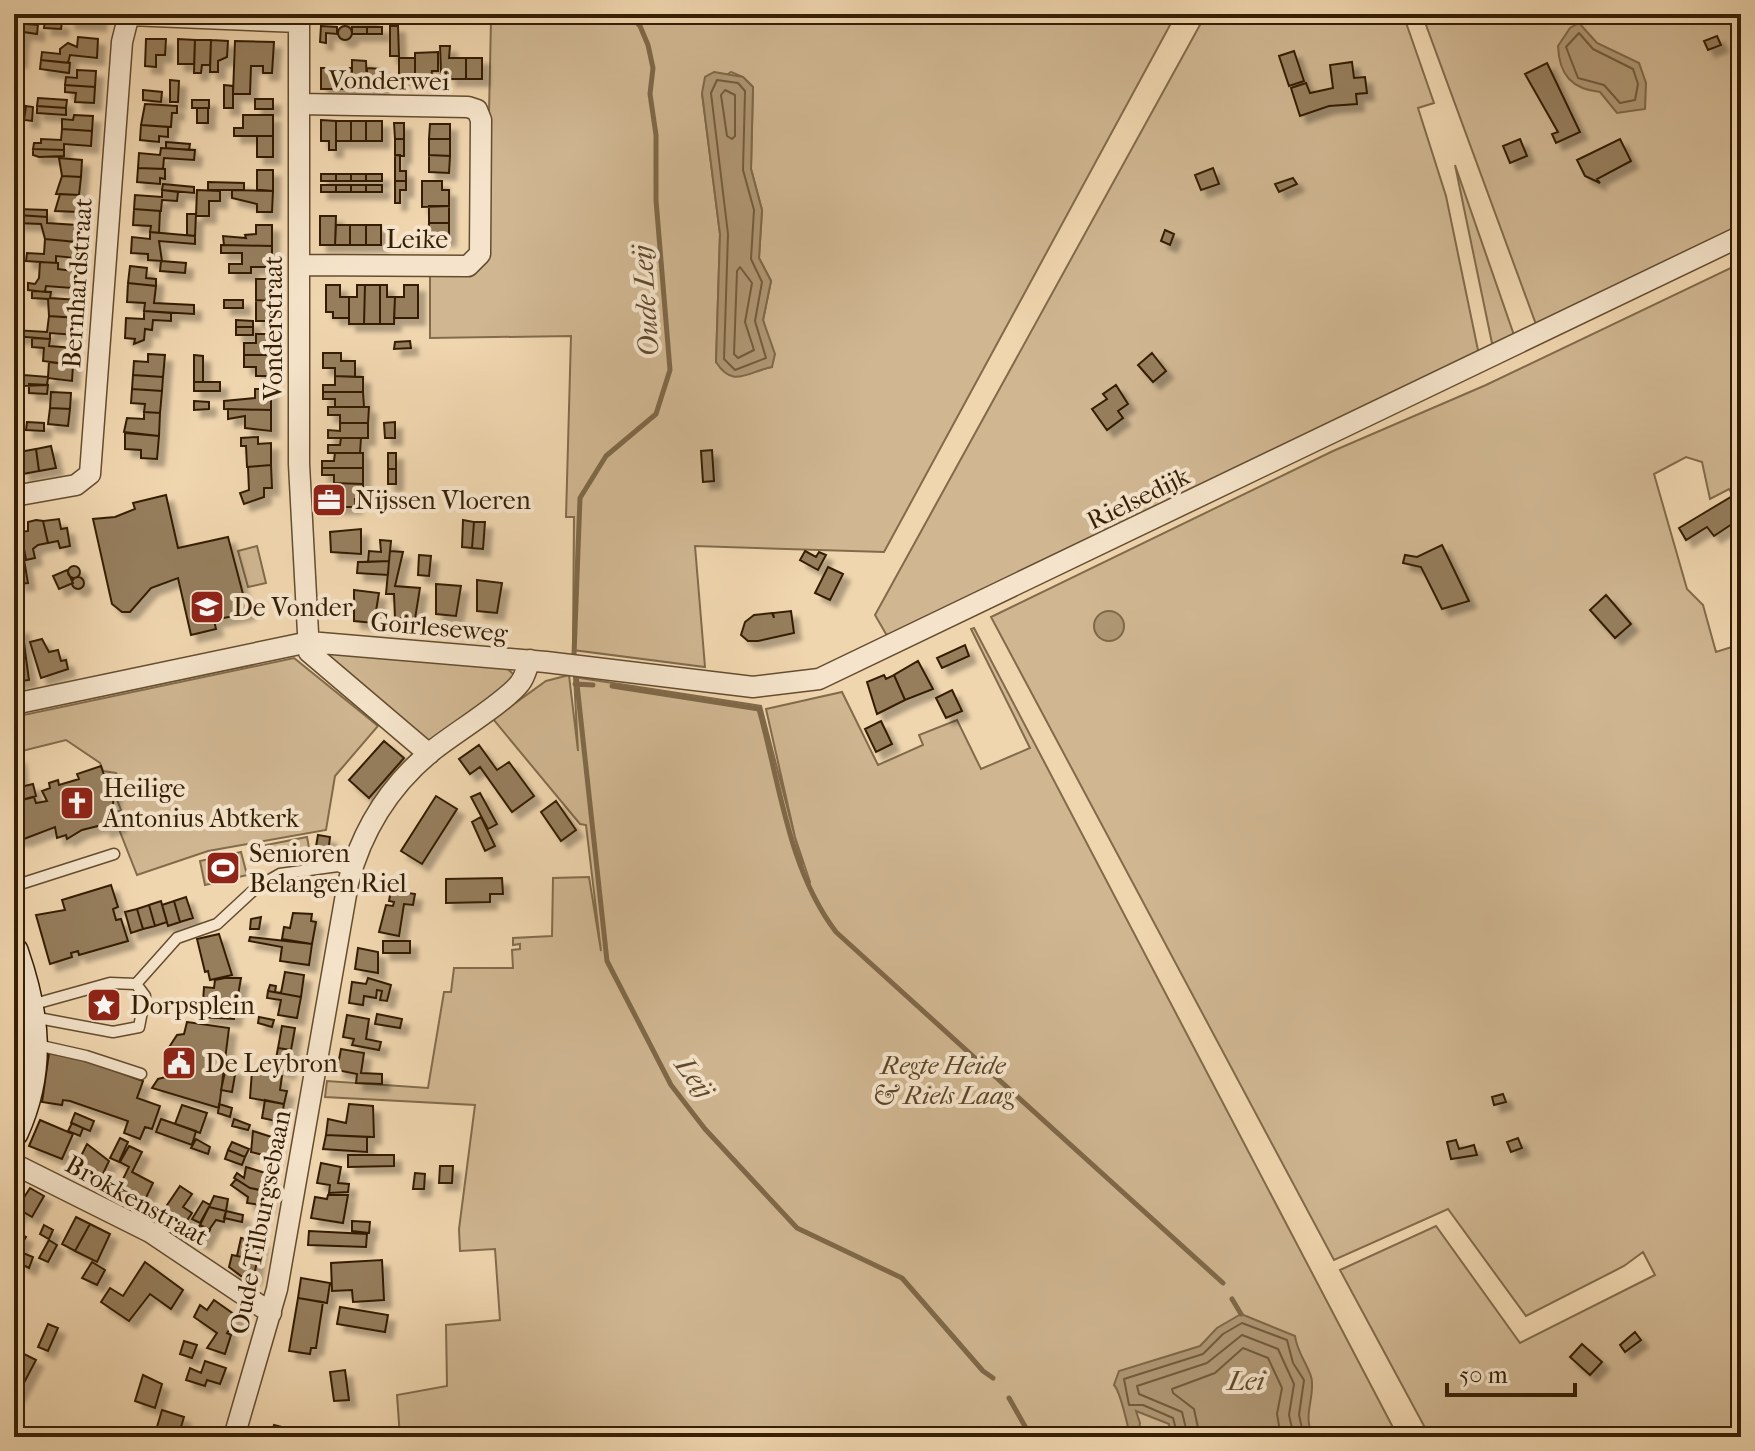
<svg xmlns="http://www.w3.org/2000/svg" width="1755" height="1451" font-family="'IM FELL French Canon',serif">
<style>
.green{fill:#d0b792;stroke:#826b4b;stroke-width:2;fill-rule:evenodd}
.water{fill:#b09875;stroke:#7f6848;stroke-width:2}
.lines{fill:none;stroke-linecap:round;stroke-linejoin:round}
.shore{stroke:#725c3c;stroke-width:2}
.stream{stroke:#7f6848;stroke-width:5}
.building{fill:#967e5d;stroke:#351f04;stroke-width:2;filter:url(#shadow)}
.lane-casing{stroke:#644d2f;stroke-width:13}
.street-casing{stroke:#644d2f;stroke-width:23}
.secondary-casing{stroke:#351f04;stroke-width:31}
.lane{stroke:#f5e4cb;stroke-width:10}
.street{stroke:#f5e4cb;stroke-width:20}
.secondary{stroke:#f5e4cb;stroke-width:28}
.labels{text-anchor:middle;stroke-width:8;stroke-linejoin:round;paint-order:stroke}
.street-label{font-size:26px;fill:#351f04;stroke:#f5e4cb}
.poi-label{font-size:26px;fill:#351f04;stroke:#f5e4cb;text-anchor:start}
.park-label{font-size:26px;font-style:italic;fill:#5c4528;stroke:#f5e4cb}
.water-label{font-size:28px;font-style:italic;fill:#60492c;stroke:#f5e4cb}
</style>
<defs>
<filter id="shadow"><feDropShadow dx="7" dy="7" stdDeviation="2" flood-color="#0004"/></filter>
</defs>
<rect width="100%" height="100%" fill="#f0d6af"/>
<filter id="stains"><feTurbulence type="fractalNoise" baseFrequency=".0025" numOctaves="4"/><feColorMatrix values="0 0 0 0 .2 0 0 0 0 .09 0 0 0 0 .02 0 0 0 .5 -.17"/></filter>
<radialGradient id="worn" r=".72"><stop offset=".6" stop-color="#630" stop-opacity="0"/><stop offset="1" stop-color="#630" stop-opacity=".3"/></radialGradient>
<!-- green -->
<path class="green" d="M463 14H1176L884 552 695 546 705 667 573 650 574 517H566L571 336 430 338V272C450 272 478 278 486 256L491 19 463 20ZM731 72 743 77 753 87 751 169 762 210 759 258 771 281 763 320 772 367 759 370 716 362 720 234 702 93Z
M1206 14H1403L1434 103 1418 108 1446 196 1479 355 893 637 886 634 875 615Z
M1422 14H1741V229L1537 327Z
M1455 165 1515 338 1493 348Z
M1741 263V509L1729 489 1710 499 1702 462 1686 457 1654 474 1687 589 1703 605 1716 652 1735 646 1731 604 1741 598V1437H1430L1340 1270 1436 1226 1520 1343 1655 1275 1643 1252 1624 1266 1526 1316 1448 1209 1334 1260 991 617 1333 451 1486 385Z
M257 546 266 583 248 587 238 551Z
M974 628 1398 1437H400L397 1395 447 1386 446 1325 500 1320 495 1249 460 1251 459 1229 475 1105 325 1097 327 1081 428 1088 444 992H451L454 968H513L512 950 520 949V944L513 945V938L552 936 553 878 589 877 601 951 586 825 580 824 493 719 546 681 569 675 578 751 574 677 761 706 807 884 810 882 795 837 766 709 842 692 878 765 923 745 919 735 957 720 981 769 1030 748 971 629Z
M320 651 507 668 514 675 513 680 429 743Z
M294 658 378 726 335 776 326 830 208 851 137 875 113 814 121 810 117 800 125 788 116 773 103 771 100 763 66 740 14 753V717Z
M307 837 310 853 269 861 266 845Z
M241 852 247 875 205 885 200 861Z"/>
<!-- water -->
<path class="water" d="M1579 23 1597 43 1639 63 1646 83 1645 109 1617 113 1600 92C1572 89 1559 75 1558 46L1570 28Z
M714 72 743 77 753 87 751 169 762 210 759 258 771 281 763 320 775 354 772 367C747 372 733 389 716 362L720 234 702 93 705 77Z
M1094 626a15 15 0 1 1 30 0a15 15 0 1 1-30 0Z
M1241 1314 1295 1336C1297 1354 1312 1370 1312 1382 1313 1404 1303 1415 1313 1437H1170L1169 1424 1136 1411 1140 1423 1138 1437H1130C1128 1426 1120 1391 1114 1385L1119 1371 1200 1346 1217 1328Z"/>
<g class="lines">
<!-- shore -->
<path class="shore" d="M1579 33 1593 49 1633 69 1638 84 1635 100 1620 103 1604 85 1578 78 1566 47Z
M717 80 738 83 745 91 743 170 754 210 751 259 762 282 755 321 766 358 735 370 724 359 728 234 711 93Z
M725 90 735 95V136L732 139 727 136 721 95Z
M740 267 752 283 745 322 754 350 738 358 734 354 737 271Z
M1178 1437 1173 1418 1143 1405H1129L1124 1379 1203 1354 1223 1334 1242 1323 1287 1340 1293 1363 1304 1380 1299 1415 1304 1437
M1188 1437 1182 1412 1139 1394 1137 1386 1207 1363 1242 1335 1278 1349 1294 1384 1289 1415 1294 1437
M1200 1437 1194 1409 1173 1393 1172 1389 1215 1373 1243 1348 1268 1358 1282 1388 1277 1414 1281 1437"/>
<!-- stream -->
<path class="stream" d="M574 655 580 498 606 456 656 414 670 370 656 200V135L650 94 653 68 648 45 640 26 629 14
M576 675 607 961 671 1085 705 1129 797 1228 902 1278 983 1371 993 1378
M575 684 593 685
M612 686 759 709C780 784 788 869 836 932L1223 1283
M1232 1299 1241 1314
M1009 1398 1031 1437"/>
</g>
<!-- building -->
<path class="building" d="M69 14H100L99 24 68 22Z
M338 14H371V23H338Z
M45 20 62 22 61 29 44 28Z
M15 23 38 25 37 34 23 32 21 46 14 45Z
M338 33a7 7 0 1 1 14 0a7 7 0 1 1-14 0Z
M321 26 337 27V34L326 33V43L320 42Z
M390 26H398L399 56H390Z
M352 27H367V34H352Z
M367 27H382V34H367Z
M1717 36 1721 45 1708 50 1704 41Z
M78 37 98 39 97 58 70 55 68 63 41 60 42 52 60 54V49L68 43 77 47Z
M146 39H166L165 55H156V67L145 66Z
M178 39 195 40 194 64H178Z
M195 40H211L210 65H202L201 73H194Z
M211 40 228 41 227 57 218 61V72H210Z
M235 41 274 42 272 73H263V66H251L250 94H233Z
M14 45 21 46 20 61 14 60Z
M440 46H450L449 58H466V79H449V71L441 72Z
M1294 51 1304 81 1289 86 1279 56Z
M438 52V71H432L431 79H415V53Z
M399 58H415V79H399Z
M466 58H482V79H466Z
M41 60 70 63 69 73 40 69Z
M352 60 366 61 367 89H352Z
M1352 62 1354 78 1365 77 1367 93 1356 94 1357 104 1329 106 1300 116 1291 88 1306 83 1310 93 1333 88 1330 65Z
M1547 63 1580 132 1556 143 1552 134 1558 132 1525 74Z
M321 68H337L336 89H321Z
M337 68H352V89H336Z
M367 68 382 69V89H367Z
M77 70 96 71 95 87 65 85 66 77 77 78Z
M170 80 179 81 178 102H170Z
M65 85 95 87 94 103 75 102 76 93 65 92Z
M224 85 233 86V108H224Z
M143 90 162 92 161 102 143 100Z
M38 98 67 100 66 108 37 106Z
M255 99H273V109H255Z
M192 100H209V108H192Z
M145 104 177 106V113H172L171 127 141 125Z
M26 106 33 107 32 121 24 120Z
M37 106 66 108V115L37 113Z
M197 108H208V123H197Z
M74 115 93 116 92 131 62 129V119L73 120Z
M243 115H273V136H234V128H243Z
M321 120 336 121V150H329V141H321Z
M336 121H351V141H336Z
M351 121H366V141H351Z
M366 121H382V141H366Z
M394 123H404V139H395Z
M430 124H450V139H429Z
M141 125 168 127V137L159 136V142L140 140Z
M62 129 92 131 91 146 64 144V150L33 149 34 143H41V139L61 140Z
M257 136H273V157H257Z
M395 139H404V156L395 155Z
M429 139H450V156L429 155Z
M1520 139 1527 156 1510 163 1503 146Z
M1620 139 1631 161 1597 179 1600 183 1585 176 1577 160Z
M166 142 190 144 189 150 166 148Z
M161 148 195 150 194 160 164 158 163 169 138 168 139 153 160 155Z
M33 149 64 150V156L39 157 33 155Z
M395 155H400V171H406V181H395Z
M429 155 450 156 449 173 429 172Z
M59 158 82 160 81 177 62 176Z
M138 168 165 169V179L160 178V184L137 182Z
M1213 168 1219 184 1201 190 1195 175Z
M257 170H273V191L257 190Z
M321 174H336V181H321Z
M336 174H351V181H336Z
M351 174H366V181H351Z
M366 174H382V181H366Z
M62 176 81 177 79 195 56 194Z
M1293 178 1297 184 1279 192 1275 184Z
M395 181H406V190H400V203H395Z
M422 181H442V190H449V206L422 207Z
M208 182 244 183V190H208Z
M163 184 194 187V193L162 190Z
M321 185H336V192H321Z
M336 185H351V192H336Z
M351 185H366V192H351Z
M366 185H382V192H366Z
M162 190 178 192 177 201 162 200 161 211 134 209 135 195 162 197Z
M197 190 220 191V201H209V216H196Z
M232 190 273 191 272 212H257V204L232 198Z
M60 194 79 195 78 212 55 211Z
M429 206H449V223H429Z
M18 209 47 210V217L18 215Z
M134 209 160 211 159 233 150 232 151 226 133 225Z
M187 214H196L195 236 187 235Z
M18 215 47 217V223L77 225 76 242 45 239 41 224 17 223Z
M320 216H336L335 245H320Z
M429 223H449V239H428Z
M256 225H272V246L224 245 223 236 246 238 245 235 256 234Z
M336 225H350V245H335Z
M350 225H366V245H350Z
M366 225H381V245H366Z
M1165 230 1174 234 1170 245 1161 241Z
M150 232 195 236V244L159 241 162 261 148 260V254L131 253 132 237 150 239Z
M45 239 76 242 75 258 56 256V263L26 261 27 253 44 254Z
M221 245 272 246V267H251V273H229V264H242V253H221Z
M161 261 186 263 185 273 160 271Z
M40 262 58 263V269L74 271 72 288 46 286 45 292 28 290V283L35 284 39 278Z
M130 266 147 268 146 278 156 279V286L128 283Z
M256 279H272V301L256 300Z
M128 283 156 286 154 303 194 305V314L144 311 145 303 127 302Z
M326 285H340V297H349V318H333V312H326Z
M357 285H365L364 324H349V297H357Z
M365 285H380V324H364Z
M380 285H387V297H395L394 324H380Z
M404 285H418V318H394L395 297H404Z
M32 291 51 292 50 298 78 300 77 318 49 316 48 299 32 298Z
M224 300H243V308H224Z
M256 300 272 301 271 321H256Z
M144 311 171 313V321L153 320 152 330 145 329 144 340 134 344 135 339 125 338 126 318 144 319Z
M49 316 77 318 76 335 50 333V339L14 336V330L47 332Z
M236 320 253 321V327H236Z
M236 327H253V335H236Z
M256 334H271V355H244V343H256Z
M32 338 50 339 49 346 75 348 73 365 43 361 44 348 32 347Z
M410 341 411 348 394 349 395 342Z
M323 353H341V361H355V377L335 376V368H323Z
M1152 353 1166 371 1153 382 1138 365Z
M148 354 165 355 163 377 133 375 134 361 148 362Z
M194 355 203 356V382H194Z
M244 355H271V376H256V367H244Z
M49 362 73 365 72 381 48 378 47 385 23 386 24 375 48 377Z
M133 375 163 377 162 391 132 389Z
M335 376 363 377V392H323V385H335Z
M194 382H220V391H194Z
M29 384 48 385 47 394 29 393Z
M1116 385 1128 404 1118 411 1123 418 1107 430 1092 409 1107 399 1103 394Z
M132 389 162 391 160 413 144 412 145 404 131 403Z
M255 389H271V410L224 409V401L255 398Z
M51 392 71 393 70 409 50 408Z
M323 392H363L364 407H335V399H323Z
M194 401 209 402V409L194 410Z
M328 407H369L368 423H340V415H328Z
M50 408 70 409 68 426 48 424Z
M228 409 271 410V431L245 428V416L228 419Z
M144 412 160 413 159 436 124 432 127 418 144 419Z
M27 422 44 423V431L26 430Z
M395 422V438H385L384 423Z
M340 423H368V438H328V430L340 431Z
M125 433 159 436 157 459 141 458V450L125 449Z
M258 437V444L271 443V465L247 467 246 446H241V438Z
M341 438H361L360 453H328V445H340Z
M51 446 56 468 39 471 36 449Z
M36 449 39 471 23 474 19 452Z
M712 450 714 481 703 482 701 451Z
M335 453H363V468H322V461H334Z
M388 453H396V469H388Z
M271 465 272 488H264V497L244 504 240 493 249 490 248 467Z
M322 468H363V484L334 483V475H322Z
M388 469H396V484H388Z
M334 483 363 484V499H355V507H322V492H334Z
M166 495 178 548 228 537 248 613 214 620 216 629 191 635 178 578 151 588 130 612H122L112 604 93 519 115 517 135 509 133 503Z
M1734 495 1741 505V518L1714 536 1707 527 1686 540 1679 528Z
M59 519 61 529 67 528 70 546 60 548 58 541 48 543 43 521Z
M36 520 43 521 48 543 38 545 33 549 35 558 26 560 21 532 28 531V522Z
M463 520 474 522 472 548 462 547Z
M474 522H485L483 549 472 548Z
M361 529V554L331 552 330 532Z
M380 540 391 541 389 561 368 562 369 551 381 552Z
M1442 545 1469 601 1442 609 1421 567 1403 563 1405 555 1417 557Z
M22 548 28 583 19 584 14 549Z
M390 551 403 552 395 586 420 588 415 619 395 618 394 594H386Z
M805 551 816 557 819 552 826 555 818 570 800 560Z
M419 555 431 556 429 576 418 575Z
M389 561 388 575 357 573 358 562Z
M68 572a6 6 0 1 1 12 0a6 6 0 1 1-12 0Z
M828 567 843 574 830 600 815 593Z
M67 570 73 583 59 589 53 576Z
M72 583a6 6 0 1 1 12 0a6 6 0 1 1-12 0Z
M477 580 502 583 497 613 477 611Z
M436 584 461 586 456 616 436 614Z
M354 590 379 593 374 623 354 621Z
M1606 595 1631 624 1615 638 1590 610Z
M791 611 794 633 758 641H748L741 635 745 622 754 615 772 613 774 618 773 613Z
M22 627 26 658 14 660V628Z
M42 639 49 652 58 650 61 661 66 660 68 669 41 678 30 642Z
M965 645 969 656 942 668 937 658Z
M26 658 29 680 14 682V660Z
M918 661 933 689 905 700 894 675Z
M884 675 886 679 894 675 905 700 877 714 867 682Z
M952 690 962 711 946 718 936 698Z
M881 721 892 744 876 752 865 729Z
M384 741 404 758 369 798 349 780Z
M479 745 497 770 509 762 534 796 512 812 480 767 470 774 459 759Z
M19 757 21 778 14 780V759Z
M101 766 107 784 114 790 113 805 119 825 104 830 102 825 82 830 67 839 66 835 57 838 55 827 24 839 14 838V802L34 797 36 803 47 801 42 791 50 788 49 783 58 780 59 785 79 779 77 774Z
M14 780 16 788 33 784 36 796 14 802Z
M480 793 497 824 488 829 471 797Z
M436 796 457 809 422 864 401 851Z
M556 801 576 830 561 841 541 812Z
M481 817 495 846 485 851 472 822Z
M318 835 330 837 328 854 315 852Z
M502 878 503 894H490V902L446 903V879Z
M111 885 118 907 113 909 116 920 121 919 128 941 79 955 78 951 71 953 72 957 50 964 36 915 65 910 62 900Z
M391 890 415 894 413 905 404 904 399 936 379 932 386 905 393 906 394 902 389 901Z
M186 897 193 918 180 922 174 901Z
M161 901 167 922 155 926 149 905Z
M174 901 180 922 168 926 162 905Z
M149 905 155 926 143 929 137 909Z
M137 909 143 929 131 933 125 912Z
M293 913 312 914 311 921 316 922 312 944 282 939 284 927 290 928Z
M261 917 259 929H250L251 919Z
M219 934 232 975 210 980 208 971 205 972 197 939Z
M250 937 312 944 309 965 280 961 282 947 249 941Z
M383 941H410V953H383Z
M358 948 378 952V973L355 969Z
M285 972 304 975 301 997 268 991 270 985 276 986 275 992 281 993Z
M225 978H241L234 1019 202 1017 204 987 214 988 215 980Z
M368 978 391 985 387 1001 380 1000 382 991 377 990 376 998 364 996 363 1005 349 1003 352 982 366 984Z
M268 991 301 997 297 1018 278 1015 281 1000 267 998Z
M377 1014 402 1019 400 1028 375 1024Z
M347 1015 369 1019 366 1039 381 1042 379 1050 352 1045 354 1039 343 1037Z
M259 1017 274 1020 272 1027 258 1023Z
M187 1022 229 1028 219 1108 152 1088 158 1079 170 1076 173 1067 167 1062 166 1052 177 1035 184 1034Z
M282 1026 295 1028 291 1050 278 1048Z
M14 1043 20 1044 14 1093Z
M278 1048 291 1050 288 1072 274 1069Z
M341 1049 364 1053 361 1073 382 1074V1084L356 1083 357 1074 337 1070Z
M49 1053 85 1060 143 1081 137 1098 160 1106 152 1129 145 1127 140 1139 124 1133 128 1121 70 1101 63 1100 62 1105 42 1102Z
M226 1067 236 1069 232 1092 221 1090Z
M252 1071 282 1076 280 1090 287 1091 284 1104 250 1098Z
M1503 1094 1506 1102 1494 1105 1492 1097Z
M265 1100 284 1104 281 1122 262 1118Z
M219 1104 232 1108 230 1117 218 1113Z
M349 1104 373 1106 374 1137 326 1135 328 1119 346 1123Z
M182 1105 207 1113 200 1133 175 1124Z
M75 1113 94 1121 90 1131 71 1123Z
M161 1119 196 1131 192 1145 156 1132Z
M234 1119 250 1125 248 1130 232 1126Z
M40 1120 73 1134 62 1159 29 1146Z
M72 1123 83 1128 80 1136 68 1131Z
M253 1131 278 1139 275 1158 251 1152Z
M326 1135 367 1137V1152L323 1149Z
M120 1138 128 1142 119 1162 110 1158Z
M1518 1138 1522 1148 1511 1152 1507 1142Z
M196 1139 210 1147 208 1154 191 1148Z
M1456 1140 1459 1149 1474 1145 1477 1155 1451 1159 1447 1142Z
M232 1142 249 1149 245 1157 228 1150Z
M87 1144 109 1161 101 1178 75 1168Z
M129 1146 142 1152 132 1172 153 1183 144 1202 118 1189 129 1167 120 1162Z
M228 1150 245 1157 242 1165 225 1159Z
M348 1155H394V1166L348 1167Z
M321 1163 341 1167 338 1183 349 1184 348 1192 329 1193 330 1185 317 1183Z
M440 1166H453L452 1183H439Z
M246 1167 272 1175 266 1191 250 1188 234 1178 237 1173 244 1178Z
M415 1173 425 1174 424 1189H413Z
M236 1179 250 1188 269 1192 267 1206 247 1203 248 1197 231 1185Z
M180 1186 192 1194 183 1207 192 1213 182 1228 161 1214Z
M30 1188 44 1196 32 1217 20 1210 14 1221V1194L23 1199Z
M328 1195H348L343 1223 311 1218 315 1197 327 1199Z
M214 1196 228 1199 226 1211 209 1207Z
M203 1201 210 1205 200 1223 192 1219Z
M209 1207 226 1211 224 1222 216 1220 209 1230 200 1225Z
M226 1211 243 1215 242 1222 224 1218Z
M76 1217 90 1224 75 1251 62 1244Z
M352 1221 370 1222 369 1233 352 1231Z
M90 1224 110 1234 97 1262 75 1251Z
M44 1225 53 1230 49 1239 40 1234Z
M200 1225 210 1230 203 1243 192 1237Z
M14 1231 26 1237 19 1249 14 1246Z
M309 1231 367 1234 366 1247 308 1245Z
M241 1238 261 1241 257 1260 237 1256Z
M49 1240 57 1245 48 1262 39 1258Z
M23 1253 33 1257 29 1268 19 1263Z
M232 1255 257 1260 254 1278 241 1276 229 1267Z
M382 1260 384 1300 353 1302 352 1290 332 1291 331 1263Z
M92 1262 105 1270 97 1285 82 1278Z
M145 1262 183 1290 171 1309 150 1294 129 1321 101 1302 110 1288 123 1296Z
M301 1278 330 1283 327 1303 298 1298Z
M298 1298 323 1302 316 1348H311L310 1354 289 1351Z
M214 1300 238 1317 227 1333 231 1335 225 1354 207 1348 217 1333 194 1317 200 1305 207 1310Z
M340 1307 388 1315 385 1332 337 1324Z
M48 1324 58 1328 48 1351 38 1347Z
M1635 1332 1641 1340 1625 1352 1620 1345Z
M184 1341 197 1345 192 1358 180 1354Z
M1582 1344 1602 1362 1590 1375 1570 1357Z
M14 1349 36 1360 17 1396 14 1395Z
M205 1361 226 1368 220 1384 207 1380 205 1386 186 1380 190 1368 201 1373Z
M345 1370 349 1400 334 1401 330 1372Z
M143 1375 162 1384 155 1408 135 1401Z
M162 1410 184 1417 178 1437H154Z
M274 1425 301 1432 299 1437H270Z"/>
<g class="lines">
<!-- lane casing -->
<g class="lane-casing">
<path id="lane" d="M14 886 114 854
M31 1005 110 983 136 984 177 938 217 924 257 887 280 874 338 866 351 871
M33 1017 113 1032 139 1027 145 996 136 984
M37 1045 86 1056 141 1074"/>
</g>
<!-- street casing -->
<g class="street-casing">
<path id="street" d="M299 14V464L309 652 429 754
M129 15 299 22
M299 265 468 266 480 254 481 120 477 110 468 107 300 104
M14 496 76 485 90 474 122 42 129 14
M14 704 309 642 546 662 753 687 819 679 1741 236
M14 1164 150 1232 271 1313
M234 1437 277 1289 348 883C362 830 389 786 432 751 453 734 507 701 520 683 525 677 527 667 530 660"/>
</g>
<!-- secondary casing -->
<g class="secondary-casing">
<path id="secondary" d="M14 952C36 1015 42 1070 14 1132"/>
</g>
<!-- lane -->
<use href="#lane" class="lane"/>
<!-- street -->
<use href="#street" class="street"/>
<!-- secondary -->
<use href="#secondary" class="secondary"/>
</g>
<!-- icons -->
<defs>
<g id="office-square" transform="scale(1.8)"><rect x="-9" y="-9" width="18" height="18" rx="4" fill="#8f2418" stroke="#f5e4cb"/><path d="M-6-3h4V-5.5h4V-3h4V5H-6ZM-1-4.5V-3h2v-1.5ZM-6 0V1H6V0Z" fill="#fff"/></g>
<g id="school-square" transform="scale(1.8)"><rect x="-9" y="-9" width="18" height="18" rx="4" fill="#8f2418" stroke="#f5e4cb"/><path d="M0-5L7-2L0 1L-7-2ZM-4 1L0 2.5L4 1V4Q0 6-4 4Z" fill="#fff"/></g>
<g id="church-square" transform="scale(1.8)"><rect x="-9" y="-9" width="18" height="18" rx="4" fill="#8f2418" stroke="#f5e4cb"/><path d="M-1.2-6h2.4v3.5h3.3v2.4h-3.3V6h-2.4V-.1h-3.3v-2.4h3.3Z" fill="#fff"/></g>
<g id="stadium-square" transform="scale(1.8)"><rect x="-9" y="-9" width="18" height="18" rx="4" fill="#8f2418" stroke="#f5e4cb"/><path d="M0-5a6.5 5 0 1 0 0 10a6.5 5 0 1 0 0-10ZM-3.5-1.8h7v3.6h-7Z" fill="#fff"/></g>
<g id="sight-square" transform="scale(1.8)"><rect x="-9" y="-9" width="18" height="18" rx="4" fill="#8f2418" stroke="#f5e4cb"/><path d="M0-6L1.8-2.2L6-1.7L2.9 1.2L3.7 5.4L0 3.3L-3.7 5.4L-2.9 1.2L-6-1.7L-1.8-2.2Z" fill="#fff"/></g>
<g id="civic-square" transform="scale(1.8)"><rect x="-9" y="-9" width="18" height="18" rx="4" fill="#8f2418" stroke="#f5e4cb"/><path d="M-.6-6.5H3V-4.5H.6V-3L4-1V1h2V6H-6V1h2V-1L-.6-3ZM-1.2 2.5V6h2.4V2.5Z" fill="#fff"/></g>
</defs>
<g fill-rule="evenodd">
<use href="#office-square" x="329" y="500"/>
<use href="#school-square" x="207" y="607"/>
<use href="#church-square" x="77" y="803"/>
<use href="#stadium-square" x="223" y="868"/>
<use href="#sight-square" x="104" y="1005"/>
<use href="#civic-square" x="179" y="1063"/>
</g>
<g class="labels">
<!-- street labels -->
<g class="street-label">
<text transform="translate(389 80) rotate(1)" y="9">Vonderwei</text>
<text x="417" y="248">Leike</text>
<text transform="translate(77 283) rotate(-86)" y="9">Bernhardstraat</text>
<text transform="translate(273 328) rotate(-90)" y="9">Vonderstraat</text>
<text transform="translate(1138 498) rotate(-26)" y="9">Rielsedijk</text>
<text transform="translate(439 627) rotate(5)" y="9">Goirleseweg</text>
<text transform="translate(137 1200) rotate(29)" y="9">Brokkenstraat</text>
<text transform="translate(260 1222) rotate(-79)" y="9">Oude Tilburgsebaan</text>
</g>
<!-- poi labels -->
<g class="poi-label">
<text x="355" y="509">Nijssen Vloeren</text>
<text x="233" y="616">De Vonder</text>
<text x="103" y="797">Heilige<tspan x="103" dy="30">Antonius Abtkerk</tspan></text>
<text x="249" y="862">Senioren<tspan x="249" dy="30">Belangen Riel</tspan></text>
<text x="130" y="1014">Dorpsplein</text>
<text x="205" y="1072">De Leybron</text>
</g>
<!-- park labels -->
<g class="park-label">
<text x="943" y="1074">Regte Heide<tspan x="943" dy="30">&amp; Riels Laag</tspan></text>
</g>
<!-- water labels -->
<g class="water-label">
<text transform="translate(645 301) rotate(-94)" y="10">Oude Leij</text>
<text transform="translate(695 1077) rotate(54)" y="10">Leij</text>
<text x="1246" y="1390">Lei</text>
</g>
</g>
<!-- margin -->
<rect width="1755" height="1451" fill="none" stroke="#f0d6af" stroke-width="48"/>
<rect x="16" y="16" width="1723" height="1419" fill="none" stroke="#351f04" stroke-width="4"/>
<rect x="24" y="24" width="1707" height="1403" fill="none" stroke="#351f04" stroke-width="2"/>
<!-- scale -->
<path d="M1447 1383v12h128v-12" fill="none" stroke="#351f04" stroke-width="4"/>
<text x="1459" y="1383" font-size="24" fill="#351f04" stroke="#f5e4cb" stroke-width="6" paint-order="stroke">50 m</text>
<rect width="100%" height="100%" filter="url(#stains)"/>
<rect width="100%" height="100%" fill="url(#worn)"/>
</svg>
